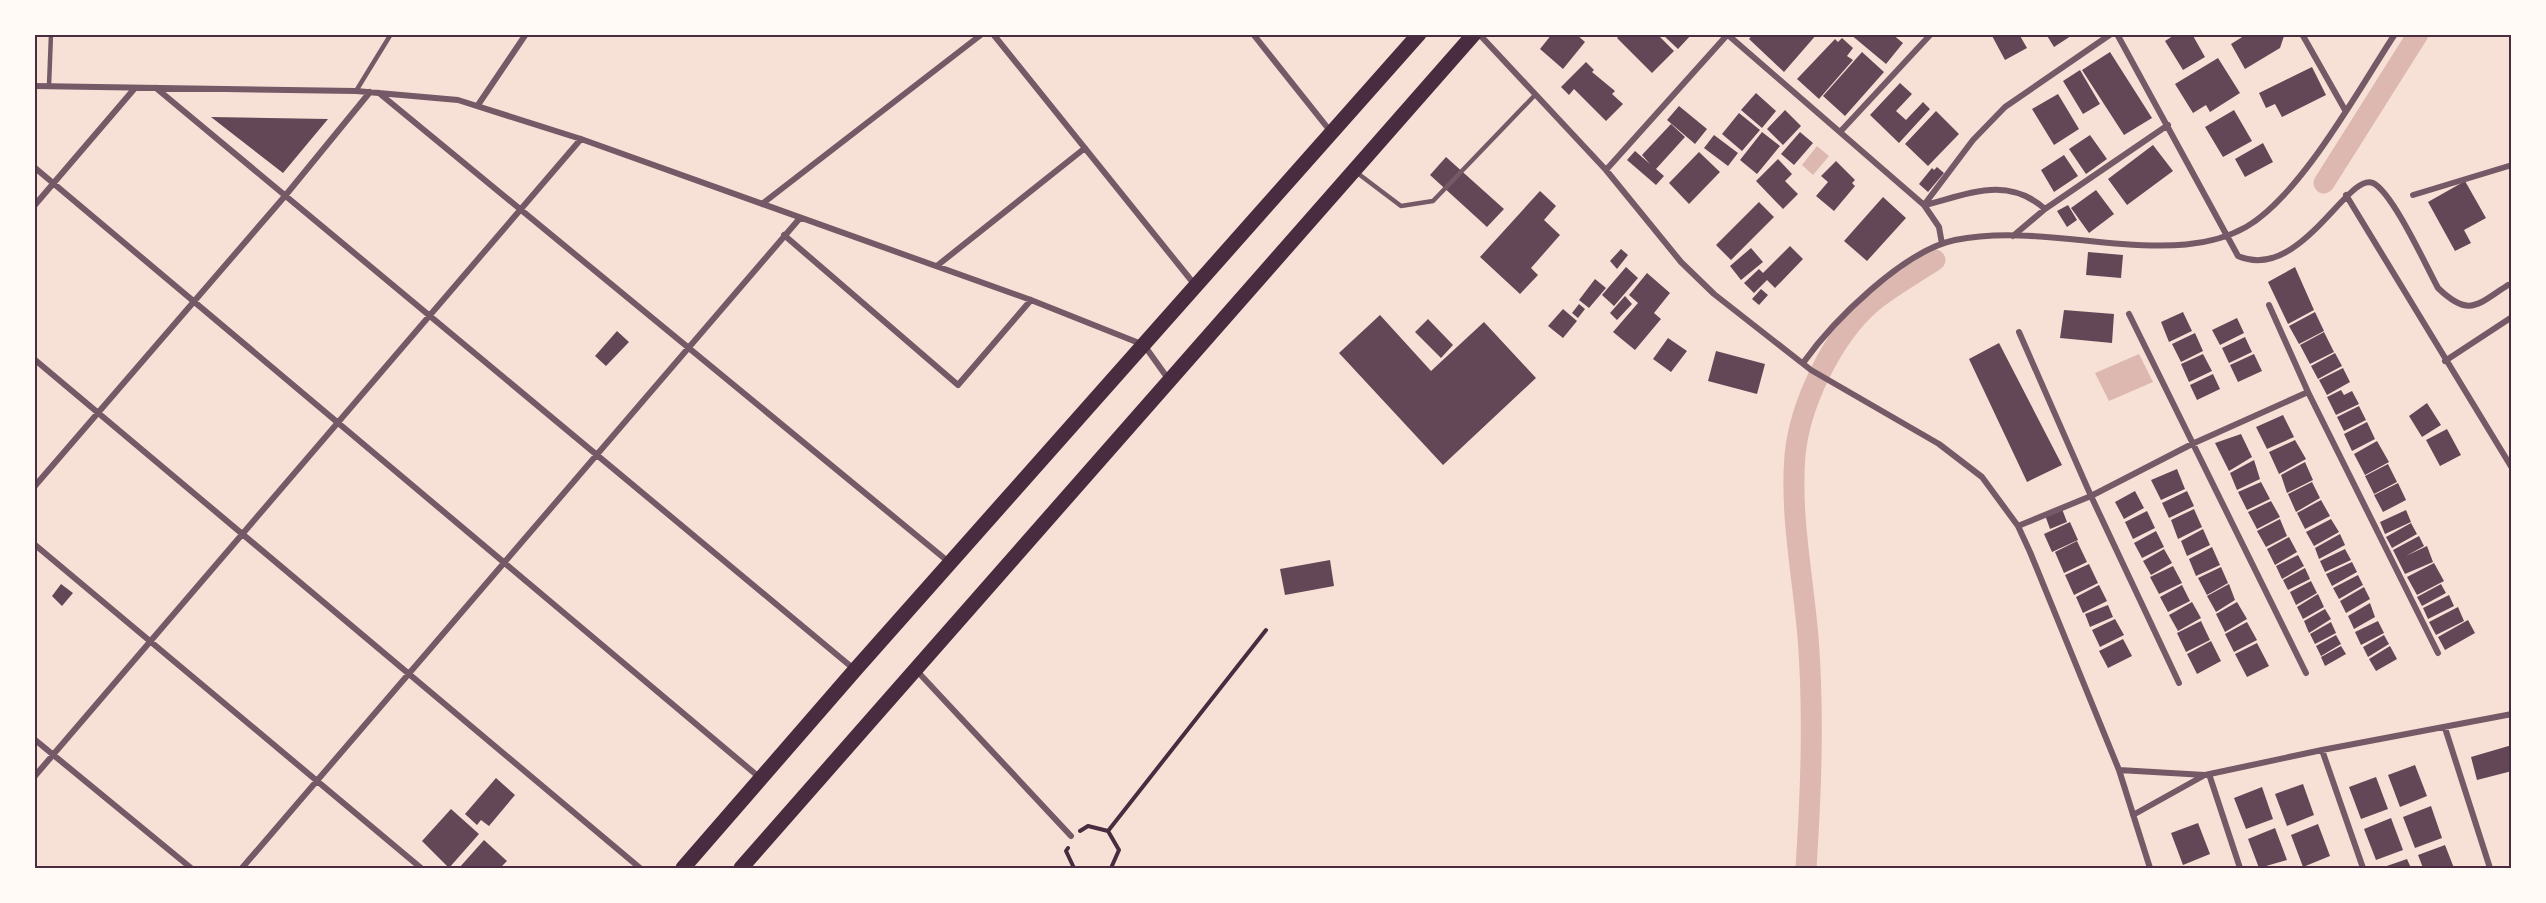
<svg xmlns="http://www.w3.org/2000/svg" width="2546" height="903" font-family="Raleway,sans-serif">
<style>
.water{fill:#dcb8b0}
.lines{fill:none;stroke-linecap:round;stroke-linejoin:round}
.canal{stroke:#dcb8b0;stroke-width:21}
.building{fill:#644757}
.path{stroke:#4a2c40;stroke-width:4}
.service{stroke:#755966;stroke-width:4.5}
.minor{stroke:#755966;stroke-width:6}
.primary{stroke:#4a2c40;stroke-width:15}
.neatline{fill:none;stroke:#4a2c40;stroke-width:2}
</style>
<rect width="100%" height="100%" fill="#f7e1d7"/>
<!-- water -->
<path class="water" d="M1817 146 1829 156 1813 175 1802 165Z
M2139 354 2153 382 2109 401 2095 373Z"/>
<g class="lines">
<!-- canal -->
<path class="canal" d="M2324 183 2418 34
M1806 868C1811 791 1814 714 1808 637 1803 577 1790 516 1795 455 1800 404 1832 337 1871 303 1890 287 1914 274 1935 260"/>
</g>
<!-- building -->
<path class="building" d="M1552 34H1576L1585 42 1563 69 1540 49Z
M1621 34H1657L1674 51 1652 73 1617 38Z
M1662 34H1692L1678 49Z
M1753 34H1817L1784 72 1749 39Z
M1850 34H1892L1903 43 1886 64Z
M1991 34H2019L2027 48 2005 60Z
M2046 34H2074L2054 47Z
M2176 34H2192L2205 57 2183 70 2165 41Z
M2247 34H2283L2284 36 2280 48 2245 69 2231 44Z
M1842 38 1853 48 1847 56 1853 60 1819 99 1797 79 1835 39 1838 42Z
M1862 52 1884 72 1845 116 1823 96Z
M2110 52 2152 118 2124 135 2082 70Z
M2218 58 2240 93 2210 112 2206 105 2193 113 2175 84Z
M1586 62 1594 70 1592 72 1615 91 1612 94 1623 104 1606 121 1574 89 1569 95 1561 87Z
M2312 67 2326 95 2282 117 2275 104 2266 108 2259 93Z
M2080 70 2100 104 2083 114 2063 81Z
M1900 83 1912 94 1896 111 1906 120 1923 102 1930 109 1899 143 1870 115Z
M1756 93 1776 111 1762 128 1741 110Z
M2058 94 2079 129 2054 145 2032 109Z
M1679 106 1707 129 1695 144 1667 120Z
M1785 110 1801 126 1783 145 1767 129Z
M2234 110 2252 141 2223 157 2205 127Z
M1936 111 1959 134 1928 166 1905 144Z
M1739 113 1760 130 1742 151 1722 134Z
M211 117 328 119 283 173Z
M1671 124 1685 137 1656 169 1664 176 1656 185 1627 160 1635 151 1650 164 1642 155Z
M1762 132 1780 146 1757 174 1740 160Z
M1800 132 1813 143 1794 165 1781 154Z
M1714 135 1738 153 1728 166 1704 148Z
M2090 135 2107 159 2086 174 2069 149Z
M2263 143 2273 162 2245 177 2235 159Z
M2153 145 2173 171 2127 205 2108 179Z
M1699 152 1720 172 1689 204 1669 183Z
M2064 155 2078 176 2054 192 2041 170Z
M1446 157 1504 209 1487 227 1430 175Z
M1778 159 1792 174 1785 181 1798 194 1783 209 1756 181Z
M1836 161 1855 180 1852 183 1855 186 1834 211 1816 196 1828 182 1821 176Z
M1937 167 1944 173 1928 192 1919 184 1932 168 1934 170Z
M2465 181 2486 218 2464 230 2471 243 2455 251 2428 202Z
M2096 190 2114 214 2089 233 2071 208Z
M1540 191 1556 206 1544 220 1560 235 1531 268 1538 275 1520 294 1480 257Z
M1883 197 1906 218 1867 261 1844 241Z
M1759 202 1774 217 1731 260 1716 245Z
M2068 205 2077 220 2067 227 2057 211Z
M1790 246 1803 259 1775 288 1767 280 1754 293 1744 283 1759 269 1763 273Z
M1751 248 1763 262 1741 280 1730 266Z
M1621 249 1628 255 1617 269 1610 261Z
M2088 252 2123 255 2121 278 2086 275Z
M1626 267 1638 278 1614 306 1602 295Z
M2295 267 2314 310 2288 324 2268 282Z
M1647 273 1670 293 1654 313 1661 319 1635 350 1613 332 1638 303 1629 295Z
M1595 279 1606 288 1589 308 1579 300Z
M1761 289 1768 295 1759 305 1752 299Z
M1625 296 1632 304 1617 320 1610 313Z
M1579 304 1585 309 1578 318 1572 313Z
M1563 309 1577 321 1563 338 1548 326Z
M2064 310 2114 314 2112 343 2060 338Z
M2183 312 2192 331 2169 342 2161 322Z
M2315 312 2324 331 2299 344 2289 326Z
M1380 315 1431 371 1484 322 1536 378 1443 465 1339 353Z
M2237 318 2244 333 2220 345 2212 330Z
M1428 319 1453 345 1441 358 1415 332Z
M617 331 629 342 606 366 595 356Z
M2324 332 2334 352 2310 364 2300 345Z
M2195 333 2203 351 2181 362 2172 344Z
M2245 337 2252 352 2229 363 2222 348Z
M1668 338 1687 351 1671 372 1653 359Z
M1999 343 2062 465 2027 482 1969 359Z
M1716 351 1765 364 1757 394 1708 381Z
M2335 353 2342 366 2318 379 2311 366Z
M2203 354 2212 371 2189 382 2181 364Z
M2254 354 2262 371 2238 382 2230 365Z
M2343 368 2350 382 2327 395 2319 380Z
M2213 374 2220 389 2197 400 2190 385Z
M2341 390 2344 395 2352 391 2359 404 2336 415 2327 397Z
M2427 403 2441 425 2422 437 2409 416Z
M2359 406 2366 420 2344 431 2337 417Z
M2283 415 2294 437 2267 449 2256 427Z
M2367 422 2375 439 2352 451 2344 434Z
M2447 429 2461 455 2440 466 2426 440Z
M2241 434 2252 457 2229 471 2215 443Z
M2295 440 2306 459 2279 474 2269 452Z
M2377 441 2389 462 2365 475 2354 454Z
M2254 460 2260 479 2237 490 2230 473Z
M2305 462 2313 480 2287 493 2281 475Z
M2388 464 2397 482 2374 494 2365 476Z
M2177 469 2185 489 2161 500 2151 480Z
M2261 482 2270 499 2247 510 2238 492Z
M2312 482 2320 498 2296 512 2288 494Z
M2398 483 2406 500 2383 512 2374 495Z
M2135 491 2144 508 2124 519 2115 502Z
M2187 491 2194 506 2169 518 2162 503Z
M2321 500 2330 516 2305 529 2297 513Z
M2271 501 2280 517 2257 529 2248 512Z
M2062 509 2067 522 2050 529 2045 515Z
M2194 509 2202 527 2178 539 2171 520Z
M2406 510 2411 522 2385 534 2380 522Z
M2147 511 2155 528 2133 539 2125 522Z
M2280 519 2287 536 2266 547 2257 531Z
M2331 519 2339 532 2314 546 2306 532Z
M2070 522 2078 540 2052 552 2044 534Z
M2411 523 2417 534 2392 548 2386 537Z
M2203 529 2210 545 2187 556 2181 541Z
M2156 531 2164 547 2142 558 2134 543Z
M2340 534 2345 545 2319 559 2315 548Z
M2419 536 2424 546 2406 556 2427 546 2433 562 2405 574 2393 550Z
M2289 537 2297 552 2275 565 2267 549Z
M2077 541 2087 562 2064 573 2055 552Z
M2212 547 2220 565 2196 576 2189 559Z
M2164 549 2172 563 2151 575 2143 561Z
M2345 549 2351 560 2325 572 2320 561Z
M2298 555 2304 566 2282 579 2276 566Z
M1330 560 1334 586 1285 595 1280 569Z
M2352 562 2357 572 2332 586 2326 574Z
M2434 563 2444 581 2417 595 2407 577Z
M2089 564 2098 583 2074 595 2065 575Z
M2173 566 2182 583 2159 594 2150 577Z
M2221 567 2228 583 2207 595 2198 578Z
M2305 568 2310 579 2288 590 2283 580Z
M2358 575 2363 585 2339 599 2333 588Z
M2311 581 2317 593 2296 605 2290 592Z
M61 584 73 593 62 606 52 596Z
M2229 584 2235 600 2216 612 2207 596Z
M2441 584 2446 593 2422 606 2417 597Z
M2099 585 2107 601 2083 613 2076 597Z
M2182 585 2190 601 2168 612 2160 597Z
M2364 587 2370 599 2346 613 2340 601Z
M2318 594 2324 607 2303 619 2297 607Z
M2449 595 2454 606 2428 619 2423 608Z
M2192 602 2201 618 2178 631 2169 615Z
M2237 602 2247 619 2225 632 2216 614Z
M2370 603 2375 617 2354 629 2348 616Z
M2108 605 2113 617 2090 627 2085 614Z
M2458 607 2464 621 2436 635 2429 622Z
M2325 609 2331 619 2309 633 2304 621Z
M2115 619 2124 635 2100 647 2092 630Z
M2468 620 2475 633 2445 650 2438 637Z
M2201 621 2210 640 2186 652 2177 633Z
M2378 621 2384 633 2361 645 2355 632Z
M2247 622 2257 640 2234 652 2225 634Z
M2331 622 2336 633 2315 644 2310 634Z
M2336 635 2341 644 2321 656 2316 646Z
M2384 635 2389 644 2368 657 2363 647Z
M2123 639 2132 656 2108 668 2099 651Z
M2211 641 2221 661 2197 674 2187 654Z
M2257 643 2269 666 2247 677 2235 654Z
M2341 646 2346 654 2325 666 2321 657Z
M2390 646 2397 659 2376 671 2369 659Z
M2512 745V771L2477 780 2471 757Z
M2415 765 2427 796 2400 807 2388 775Z
M2376 777 2388 809 2361 819 2349 787Z
M496 778 515 795 489 826 481 820 477 825 465 814Z
M2303 784 2314 815 2287 826 2275 794Z
M2262 787 2273 819 2246 829 2234 798Z
M2431 806 2442 838 2415 848 2403 817Z
M451 809 479 834 449 868 422 841Z
M2391 818 2403 850 2376 860 2364 829Z
M2198 823 2210 854 2183 865 2171 833Z
M2318 824 2330 856 2303 867 2291 835Z
M2275 828 2287 860 2259 868 2248 839Z
M484 840 507 861 500 868H459Z
M2445 845 2454 868H2423L2418 855Z
M2407 859 2411 868H2381Z"/>
<g class="lines">
<!-- path -->
<path class="path" d="M1080 831 1088 826 1108 831 1119 850 1111 868
M1108 831 1266 630
M1068 848 1066 851 1074 868"/>
<!-- service -->
<path class="service" d="M49 86 51 34
M356 91 391 34
M1356 172 1401 206 1433 201 1534 96"/>
<!-- minor -->
<path class="minor" d="M993 34 1195 285
M1253 34 1331 132
M1479 34 1606 170 1681 262 1714 294 1811 370 1939 444 1982 477 2018 526 2030 552 2119 770 2150 868
M2117 34 2238 256C2300 283 2348 171 2373 183 2393 193 2426 266 2438 288 2469 318 2477 305 2508 285
M2302 34 2345 110
M1728 35 1924 205 1939 227 1942 244
M34 86 356 91 458 100 581 139 1031 300 1144 345 1169 380
M156 88 854 669
M379 93 950 563
M478 105 526 34
M1840 132 1931 34
M34 167 759 777
M1606 170 1728 34
M2346 195 2512 468
M2413 195 2512 165
M762 204 982 34
M1924 205 1973 140 2005 107 2111 34
M1925 205C1969 194 2007 175 2045 209
M34 206 135 88
M784 235 958 385 1031 300
M2013 236 2045 209 2168 125
M938 265 1085 148
M2269 305 2308 392 2438 653
M2129 314 2306 673
M2019 332 2091 496 2179 683
M34 359 640 868
M2445 361 2512 317
M1803 363C1833 321 1903 251 1955 240 2009 229 2069 240 2122 244 2164 247 2209 248 2246 227 2302 194 2358 90 2395 34
M34 487 285 196 370 92
M2018 526 2091 496 2192 444 2308 392
M34 544 421 868
M917 671 1071 836
M2445 728 2490 868
M34 739 191 868
M2322 750 2363 868
M2119 770 2205 775 2322 750 2512 714
M2209 774 2240 868
M34 777 581 139
M2133 815 2203 776
M242 868 800 218"/>
<!-- primary -->
<path class="primary" d="M683 868 855 670 1419 34
M741 868 1474 34"/>
</g>
<!-- border -->
<rect width="2546" height="903" fill="none" stroke="#fffaf5" stroke-width="72"/>
<rect x="36" y="36" width="2474" height="831" class="neatline"/>
</svg>
